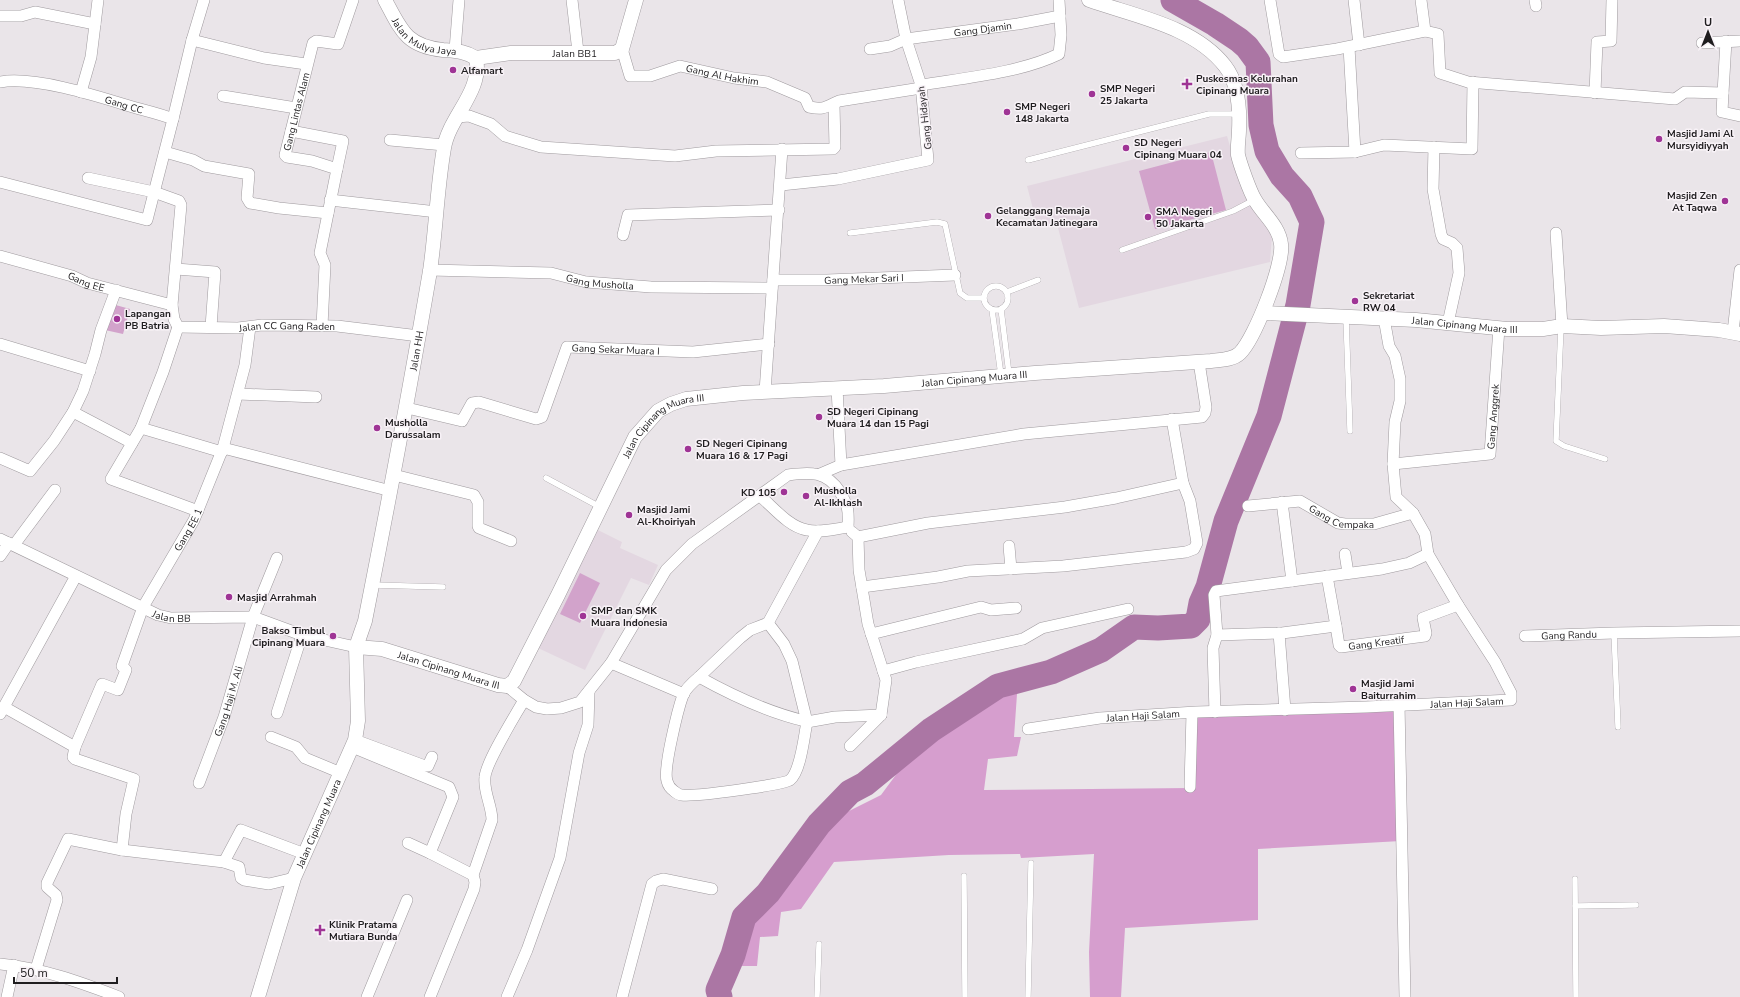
<svg xmlns="http://www.w3.org/2000/svg" width="1740" height="997" font-family="'Nunito Sans',sans-serif">
<style>
.built{fill:#e3d7e1}
.green{fill:#d2a3cb}
.forest{fill:#d69ece}
.lines{fill:none;stroke-linecap:round;stroke-linejoin:round}
.river{stroke:#ab76a4;stroke-width:25}
.service-casing{stroke:#9f9a9e;stroke-width:6}
.minor-casing{stroke:#9f9a9e;stroke-width:12}
.tertiary-casing{stroke:#9f9a9e;stroke-width:15}
.service{stroke:#fff;stroke-width:5.5}
.minor{stroke:#fff;stroke-width:11}
.tertiary{stroke:#fff;stroke-width:14}
.poi-dot{fill:#9f3495;stroke:#f8f2f7;stroke-width:1.5}
.labels{text-anchor:middle;stroke-width:3;stroke-linejoin:round;paint-order:stroke}
.street-label{font-size:10px;fill:#1f1d1f;stroke:#f8f2f7}
.poi-label{font-size:10px;font-weight:bold;fill:#1f1d1f;stroke:#f8f2f7;text-anchor:start}
</style>
<rect width="100%" height="100%" fill="#eae5e9"/>
<!-- built -->
<path class="built" d="M1227 136 1243 191 1272 235 1270 262 1079 308 1057 224 1038 228 1027 186Z
M598 530 622 542 620 548 658 565 649 585 631 578 585 670 538 648Z"/>
<!-- green -->
<path class="green" d="M1211 152 1226 210 1155 229 1139 171Z
M112 304 130 309 123 334 105 330Z
M580 573 600 583 580 623 560 614Z"/>
<!-- forest -->
<path class="forest" d="M1017 694 1014 737H1021L1017 756 988 759 984 790 1190 788 1193 714 1397 707 1401 841 1258 849V920L1125 928 1121 997H1090L1089 952 1094 854 1021 858 1020 854 949 855 834 862 801 909 781 912 778 936 760 937 757 966H735L747 920 769 895 823 824 881 795 898 772 922 746 994 696Z"/>
<g class="lines">
<!-- river -->
<path class="river" d="M720 997 718 990 733 955 744 917 768 893 819 824 850 792 865 784 931 730 998 686 1051 672 1101 650 1134 627 1158 628 1191 626 1198 619 1201 603 1208 587 1226 521 1269 416 1298 305 1312 222 1300 196 1282 176 1267 151 1261 125 1258 62 1247 47 1239 40 1215 24 1173 0"/>
<!-- service casing -->
<g class="service-casing">
<path id="service" d="M1028 160 1209 114H1239
M850 233 937 222 945 224 960 293 967 298H983
M1122 250 1233 211 1254 200
M984 298a12 12 0 1 1 24 0a12 12 0 1 1-24 0Z
M1007 292 1038 280
M1001 309 1009 374
M992 310 1001 375
M1346 318 1350 431
M1561 327 1556 441 1564 446 1605 459
M546 478 600 507
M373 585 443 587
M1614 633 1618 727
M964 876 965 997
M1575 879 1576 997
M1575 906 1636 905
M817 997 819 944
M1028 997 1031 863"/>
</g>
<!-- minor casing -->
<g class="minor-casing">
<g id="minor">
<path d="M572 0 578 52"/>
<path d="M1270 0 1279 54 1283 57 1337 49 1425 31"/>
<path d="M1354 0 1359 45"/>
<path d="M1421 0 1425 31 1438 34 1440 73 1468 82 1675 99 1685 92 1723 93 1722 112 1740 116"/>
<path d="M1535 0 1536 6"/>
<path d="M0 16H21L35 12 95 24"/>
<path d="M192 40 264 58 306 64"/>
<path d="M1702 43 1740 41"/>
<path d="M1349 47 1355 152"/>
<path id="s1" d="M622 49 630 76H650L680 66 734 78 767 82 805 98 809 107C825 110 825 107 839 101L921 88"/>
<path id="s2" d="M870 49 890 46 906 39 1018 24 1060 16"/>
<path d="M455 50 459 0"/>
<path id="s3" d="M0 82C33 76 94 95 126 105 142 110 158 113 173 119L147 220 0 182"/>
<path d="M921 85C964 78 1020 73 1059 54L1061 35 1059 0"/>
<path d="M81 92 91 57 98 0"/>
<path d="M1595 93 1597 42 1611 41 1612 0"/>
<path d="M1723 93 1726 41"/>
<path d="M223 96 296 108"/>
<path d="M457 117 469 116 491 124 505 136 541 147 675 156 716 151 833 149 835 147 834 105"/>
<path d="M173 119 192 40 204 0"/>
<path d="M291 131 343 141 337 169"/>
<path d="M390 140 444 145"/>
<path d="M1434 147 1433 189 1441 234 1443 239 1452 243 1457 248 1459 273 1448 323"/>
<path d="M165 152 193 160 204 166 249 174 247 198 250 203 279 208 328 213"/>
<path d="M1301 153 1355 152 1384 145 1472 149 1473 82"/>
<path id="s4" d="M88 178 154 192 179 201 181 205 172 305 174 319 178 327 238 328 262 325 337 326 419 336"/>
<path d="M781 185 838 179 928 160 921 85 906 39 898 0"/>
<path d="M330 200 437 212"/>
<path d="M1556 233 1562 326"/>
<path d="M623 235 628 215 779 210"/>
<path id="s5" d="M0 256 72 276 87 283 172 305"/>
<path d="M176 269 215 272 211 327"/>
<path id="s6" d="M430 270 551 273 586 282 651 287 772 288"/>
<path id="s7" d="M773 280H827L955 275"/>
<path id="s8" d="M322 326 325 265 320 253 337 169 312 161 287 157 285 155 313 43 316 41 338 44 353 0"/>
<path d="M178 327 163 372 141 428 111 479 198 511"/>
<path d="M1733 332 1740 270"/>
<path d="M0 344 90 371"/>
<path d="M837 388 841 465"/>
<path d="M765 392 782 149"/>
<path d="M238 394 316 397"/>
<path id="s9" d="M407 408 462 421 472 403 479 402 536 419 542 417 567 347 693 352 769 344"/>
<path d="M73 412 132 443"/>
<path d="M141 428 222 452"/>
<path d="M223 448 391 491"/>
<path d="M0 458 30 471 54 441 73 412 83 391 95 354 101 330 116 290"/>
<path id="s10" d="M1393 464 1490 454 1499 328"/>
<path d="M820 474 841 465 1024 434 1202 417 1205 413 1206 407 1199 362"/>
<path d="M394 475 474 495 478 502V526L479 528 511 541"/>
<path d="M760 496C774 508 789 527 807 530 820 533 835 529 848 527"/>
<path d="M1282 502 1292 581"/>
<path id="s11" d="M1248 506 1300 501 1338 523 1345 524H1374L1413 513"/>
<path d="M852 532 858 537 859 570 868 624 886 680 881 715"/>
<path d="M858 537 928 523 1065 507 1116 498 1183 483 1172 419"/>
<path id="s12" d="M0 539 158 615 171 618 253 617 302 635 356 647"/>
<path d="M14 545 55 490"/>
<path d="M1009 546 1011 569"/>
<path d="M1345 554 1348 573"/>
<path d="M0 556 9 543"/>
<path d="M1327 576 1336 626"/>
<path d="M862 587 938 577 968 571 1063 566 1186 552 1194 549 1197 543 1190 501 1183 483"/>
<path d="M768 623 784 644 792 661 807 722"/>
<path d="M1279 633 1285 710"/>
<path d="M871 634 981 607 991 610 1016 608"/>
<path id="s13" d="M1217 635 1282 633 1336 626 1339 645 1341 647 1425 636 1426 633 1423 618 1458 605"/>
<path id="s14" d="M1525 636 1614 633 1740 631"/>
<path d="M611 663 684 694"/>
<path d="M883 671 916 662 1023 639 1042 628 1128 609"/>
<path d="M699 677C693 682 686 688 683 695 678 709 663 769 667 781 668 785 671 789 674 791 676 793 680 795 682 795 692 797 784 785 790 780 801 771 804 736 807 722"/>
<path d="M507 686 524 700 536 707 547 709 561 708 580 702 611 663 666 570 692 544 788 475C810 472 827 471 840 492 848 506 849 510 848 527"/>
<path d="M1399 704 1405 997"/>
<path d="M4 707 75 747 73 757 75 759 134 779 126 814 122 850"/>
<path d="M1215 712 1213 648 1217 635 1214 595 1216 591 1382 569 1409 563 1428 554"/>
<path d="M277 713 302 635"/>
<path d="M0 714 76 576"/>
<path d="M805 721C767 712 733 696 699 677L740 638 750 630 768 623 818 531"/>
<path d="M807 722 835 717 881 715"/>
<path id="s15" d="M1028 729 1100 718 1196 712 1366 707 1511 700V693L1495 662 1458 605 1428 554 1425 534 1413 513 1396 497 1393 464 1395 422 1400 401V379L1395 356 1389 346 1384 318"/>
<path d="M271 737 296 747 305 758 341 773"/>
<path d="M355 740 425 766H428L432 757"/>
<path d="M850 746 881 715"/>
<path id="s16" d="M75 747 102 684 118 690 126 670 122 666 143 607 194 520 223 448 245 365 250 327"/>
<path d="M352 747 449 787 453 797 430 853 473 875"/>
<path id="s17" d="M199 783 224 717 253 617 277 558"/>
<path d="M1190 787 1192 713"/>
<path d="M408 843 430 853"/>
<path d="M224 862 241 830 305 854"/>
<path d="M0 964C41 968 80 982 119 997"/>
<path d="M36 969 57 900 56 895 47 887V883L68 839 122 850 224 862 239 867 241 878 244 880 269 884 294 878"/>
<path d="M7 997 14 965"/>
<path d="M367 997 407 900"/>
<path d="M430 997 474 889 475 882 473 875 492 820C492 806 483 791 485 777 486 762 515 716 524 700"/>
<path d="M507 997 527 950 560 858 579 753 588 725 589 691"/>
<path d="M622 997 652 884 656 881 663 879 712 889"/>
</g>
</g>
<!-- tertiary casing -->
<g class="tertiary-casing">
<g id="tertiary">
<path id="s18" d="M385 0C401 30 406 46 443 50 456 51 465 51 476 58"/>
<path id="s19" d="M476 58 511 53H615L622 49 636 0"/>
<path id="s20" d="M1263 313 1416 320 1507 329H1543L1562 326 1601 328 1664 326 1719 330 1740 334"/>
<path id="s21" d="M356 647 382 649 498 685 507 686 514 681 558 595 635 437 658 411 671 404 686 399 743 393 884 386 1035 373 1211 361C1220 360 1233 360 1240 353 1255 338 1284 264 1281 244 1279 226 1263 214 1255 200 1250 192 1240 164 1238 155 1237 147 1239 138 1239 130 1240 110 1239 84 1225 66 1194 26 1134 16 1089 0"/>
<path id="s22" d="M258 997 294 878 355 740 358 721 356 647 365 621C388 505 410 388 430 271 436 230 437 188 444 148 449 117 483 91 476 58"/>
</g>
</g>
<!-- service -->
<use href="#service" class="service"/>
<!-- minor -->
<use href="#minor" class="minor"/>
<!-- tertiary -->
<use href="#tertiary" class="tertiary"/>
</g>
<!-- markers -->
<g class="poi-dot">
<circle cx="453" cy="70" r="4"/>
<path d="M1185 78h4v4h4v4h-4v4h-4v-4h-4v-4h4z"/>
<circle cx="1092" cy="94" r="4"/>
<circle cx="1007" cy="112" r="4"/>
<circle cx="1659" cy="139" r="4"/>
<circle cx="1126" cy="148" r="4"/>
<circle cx="1725" cy="201" r="4"/>
<circle cx="988" cy="216" r="4"/>
<circle cx="1148" cy="217" r="4"/>
<circle cx="1355" cy="301" r="4"/>
<circle cx="117" cy="319" r="4"/>
<circle cx="819" cy="417" r="4"/>
<circle cx="377" cy="428" r="4"/>
<circle cx="688" cy="449" r="4"/>
<circle cx="784" cy="492" r="4"/>
<circle cx="806" cy="496" r="4"/>
<circle cx="629" cy="515" r="4"/>
<circle cx="229" cy="597" r="4"/>
<circle cx="583" cy="616" r="4"/>
<circle cx="333" cy="636" r="4"/>
<circle cx="1353" cy="689" r="4"/>
<path d="M318 924h4v4h4v4h-4v4h-4v-4h-4v-4h4z"/>
</g>
<g class="labels">
<!-- street labels -->
<g class="street-label">
<text dy="4" stroke="none"><textPath href="#s2" startOffset="115">Gang Djamin</textPath></text>
<text dy="4" stroke="none"><textPath href="#s18" startOffset="58">Jalan Mulya Jaya</textPath></text>
<text dy="4" stroke="none"><textPath href="#s19" startOffset="99">Jalan BB1</textPath></text>
<text dy="4" stroke="none"><textPath href="#s1" startOffset="123">Gang Al Hakhim</textPath></text>
<text dy="4" stroke="none"><textPath href="#s3" startOffset="127">Gang CC</textPath></text>
<text dy="4" stroke="none"><textPath href="#s8" startOffset="259">Gang Lintas Alam</textPath></text>
<text transform="translate(924 118) rotate(-97)" y="4">Gang Hidayah</text>
<text dy="4" stroke="none"><textPath href="#s7" startOffset="91">Gang Mekar Sari I</textPath></text>
<text dy="4" stroke="none"><textPath href="#s5" startOffset="90">Gang EE</textPath></text>
<text dy="4" stroke="none"><textPath href="#s6" startOffset="171">Gang Musholla</textPath></text>
<text dy="4" stroke="none"><textPath href="#s20" startOffset="202">Jalan Cipinang Muara III</textPath></text>
<text dy="4" stroke="none"><textPath href="#s4" startOffset="331">Jalan CC Gang Raden</textPath></text>
<text dy="4" stroke="none"><textPath href="#s9" startOffset="273">Gang Sekar Muara I</textPath></text>
<text dy="4" stroke="none"><textPath href="#s22" startOffset="671">Jalan HH</textPath></text>
<text dy="4" stroke="none"><textPath href="#s21" startOffset="792">Jalan Cipinang Muara III</textPath></text>
<text dy="4" stroke="none"><textPath href="#s10" startOffset="135">Gang Anggrek</textPath></text>
<text dy="4" stroke="none"><textPath href="#s21" startOffset="468">Jalan Cipinang Muara III</textPath></text>
<text dy="4" stroke="none"><textPath href="#s11" startOffset="98">Gang Cempaka</textPath></text>
<text dy="4" stroke="none"><textPath href="#s16" startOffset="265">Gang EE 1</textPath></text>
<text dy="4" stroke="none"><textPath href="#s12" startOffset="189">Jalan BB</textPath></text>
<text dy="4" stroke="none"><textPath href="#s14" startOffset="44">Gang Randu</textPath></text>
<text dy="4" stroke="none"><textPath href="#s13" startOffset="177">Gang Kreatif</textPath></text>
<text dy="4" stroke="none"><textPath href="#s21" startOffset="96">Jalan Cipinang Muara III</textPath></text>
<text dy="4" stroke="none"><textPath href="#s17" startOffset="87">Gang Haji M. Ali</textPath></text>
<text dy="4" stroke="none"><textPath href="#s15" startOffset="440">Jalan Haji Salam</textPath></text>
<text dy="4" stroke="none"><textPath href="#s15" startOffset="116">Jalan Haji Salam</textPath></text>
<text dy="4" stroke="none"><textPath href="#s22" startOffset="184">Jalan Cipinang Muara</textPath></text>
</g>
<!-- poi labels -->
<g class="poi-label">
<text x="461" y="74">Alfamart</text>
<text x="1196" y="82">Puskesmas Kelurahan<tspan x="1196" dy="12">Cipinang Muara</tspan></text>
<text x="1100" y="92">SMP Negeri<tspan x="1100" dy="12">25 Jakarta</tspan></text>
<text x="1015" y="110">SMP Negeri<tspan x="1015" dy="12">148 Jakarta</tspan></text>
<text x="1667" y="137">Masjid Jami Al<tspan x="1667" dy="12">Mursyidiyyah</tspan></text>
<text x="1134" y="146">SD Negeri<tspan x="1134" dy="12">Cipinang Muara 04</tspan></text>
<text x="1717" y="199" text-anchor="end">Masjid Zen<tspan x="1717" dy="12">At Taqwa</tspan></text>
<text x="996" y="214">Gelanggang Remaja<tspan x="996" dy="12">Kecamatan Jatinegara</tspan></text>
<text x="1156" y="215">SMA Negeri<tspan x="1156" dy="12">50 Jakarta</tspan></text>
<text x="1363" y="299">Sekretariat<tspan x="1363" dy="12">RW 04</tspan></text>
<text x="125" y="317">Lapangan<tspan x="125" dy="12">PB Batria</tspan></text>
<text x="827" y="415">SD Negeri Cipinang<tspan x="827" dy="12">Muara 14 dan 15 Pagi</tspan></text>
<text x="385" y="426">Musholla<tspan x="385" dy="12">Darussalam</tspan></text>
<text x="696" y="447">SD Negeri Cipinang<tspan x="696" dy="12">Muara 16 &amp; 17 Pagi</tspan></text>
<text x="814" y="494">Musholla<tspan x="814" dy="12">Al-Ikhlash</tspan></text>
<text x="776" y="496" text-anchor="end">KD 105</text>
<text x="637" y="513">Masjid Jami<tspan x="637" dy="12">Al-Khoiriyah</tspan></text>
<text x="237" y="601">Masjid Arrahmah</text>
<text x="591" y="614">SMP dan SMK<tspan x="591" dy="12">Muara Indonesia</tspan></text>
<text x="325" y="634" text-anchor="end">Bakso Timbul<tspan x="325" dy="12">Cipinang Muara</tspan></text>
<text x="1361" y="687">Masjid Jami<tspan x="1361" dy="12">Baiturrahim</tspan></text>
<text x="329" y="928">Klinik Pratama<tspan x="329" dy="12">Mutiara Bunda</tspan></text>
</g>
</g>
<!-- north arrow -->
<g transform="translate(1708 32)" stroke="#f8f2f7" stroke-width="3" paint-order="stroke">
<path d="M0-3L7 15L0 10L-7 15Z" fill="#1f1d1f"/>
<text y="-6" font-size="11" font-weight="bold" text-anchor="middle" fill="#1f1d1f">U</text>
</g>
<!-- scale -->
<path d="M14 977v6h103v-6" fill="none" stroke="#1f1d1f" stroke-width="2"/>
<text x="20" y="977" font-size="12" fill="#1f1d1f" stroke="#f8f2f7" stroke-width="3" paint-order="stroke">50 m</text>
</svg>
